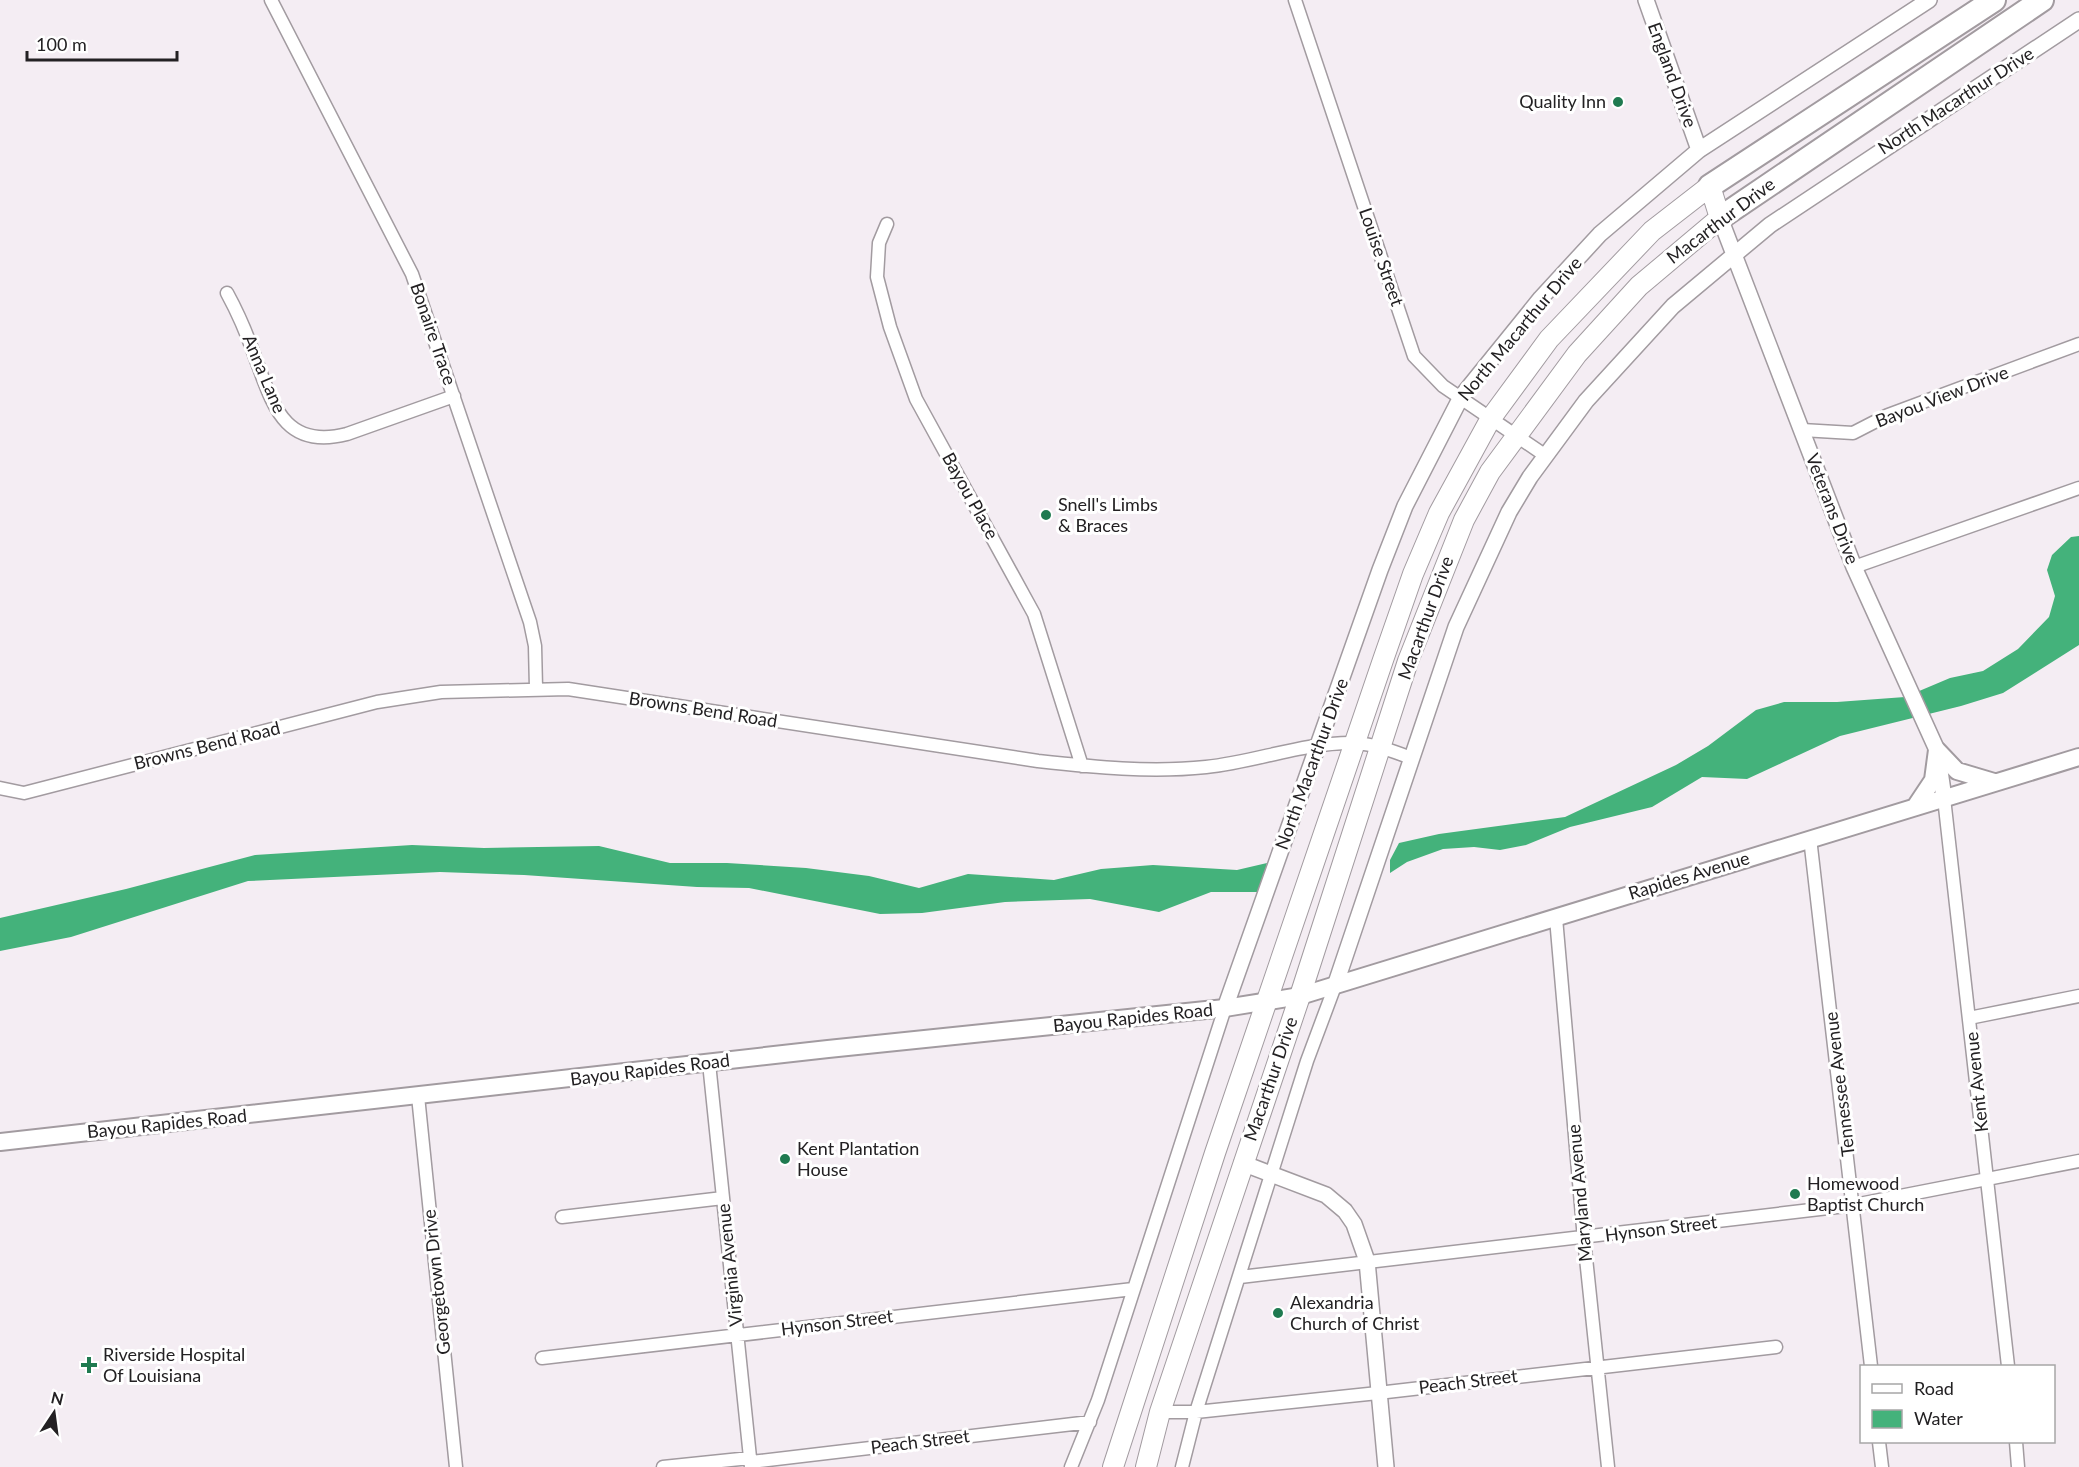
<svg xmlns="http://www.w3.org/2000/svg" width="2079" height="1467" font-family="Lato,sans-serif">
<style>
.water{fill:#44b27b}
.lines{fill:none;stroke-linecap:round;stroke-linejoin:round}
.minor-casing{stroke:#a29ba0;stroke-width:15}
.tertiary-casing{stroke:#a29ba0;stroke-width:18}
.secondary-casing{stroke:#a29ba0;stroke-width:20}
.trunk-casing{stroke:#a29ba0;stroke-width:22}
.motorway-casing{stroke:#a29ba0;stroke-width:26}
.minor{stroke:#fff;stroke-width:12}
.tertiary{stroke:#fff;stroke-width:15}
.secondary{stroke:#fff;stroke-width:16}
.trunk{stroke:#fff;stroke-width:20}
.motorway{stroke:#fff;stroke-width:22}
.poi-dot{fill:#1f7a50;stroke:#fff;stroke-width:2}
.labels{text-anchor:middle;stroke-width:6;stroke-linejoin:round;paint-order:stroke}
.street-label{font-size:18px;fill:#232123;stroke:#fff}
.poi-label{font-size:18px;fill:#232123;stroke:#fff;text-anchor:start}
</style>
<rect width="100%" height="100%" fill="#f4edf3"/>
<!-- water -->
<path class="water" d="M2079 536V645L2003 693 1961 706 1840 736 1747 779 1702 777 1652 807 1570 827 1526 845 1500 850 1474 847 1443 849 1407 862 1390 873V860L1399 843 1439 834 1565 817 1676 765 1708 746 1756 710 1784 702H1837L1905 697 1950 678 1983 671 2018 649 2049 617 2055 596 2047 570 2052 555 2071 537Z
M412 845 484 848 599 846 670 863H727L806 868 869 876 919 888 968 874 1054 880 1101 869 1153 865 1237 870 1267 863 1260 892H1211L1159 912 1090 899 1005 902 922 913 880 914 749 888 697 887 524 875 440 872 248 881 71 937 0 951V918L126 889 255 855Z"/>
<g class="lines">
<!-- minor casing -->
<g class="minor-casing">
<path id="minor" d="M271 0 412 274 530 622 535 646 536 688
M1295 0 1414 356 1443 386 1546 456
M887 224 879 243 877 277 890 327 916 399 1034 614 1082 766
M227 293C238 313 247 334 255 357 273 405 284 450 347 434L454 396
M1802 430 1853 433 1888 415 2079 344
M1854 567 2079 488
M0 788 24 793 377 702 441 692 568 689 1038 761C1094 767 1150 773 1206 767 1256 762 1304 742 1354 743 1374 744 1393 751 1411 758
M1944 798 2008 1366
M1810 838 1871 1366
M1556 918 1584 1239 1608 1467
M1969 1018 2079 996
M709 1063 751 1467
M418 1096 456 1467
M562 1217 723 1198
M1240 1277 1854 1205 2079 1161
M542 1358 1133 1289
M1160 1412H1196L1378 1393 1776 1347
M1879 1442 1882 1467
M2016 1442 2018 1467
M751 1462 1090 1422
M663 1467 750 1458
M1071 1467 1098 1400 1225 1008
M1182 1467 1196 1412 1307 1061 1335 986"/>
</g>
<!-- tertiary casing -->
<g class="tertiary-casing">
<path id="tertiary" d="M1646 0 1699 150
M1720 218 1854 567 1937 750 1944 798
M1335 986 1456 627 1509 512 1530 477 1586 401 1673 306 1770 225 2079 20
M1225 1008 1380 570 1405 506 1461 397 1541 298 1600 234 1699 150 1929 0
M1242 1163 1326 1195 1345 1211 1354 1224 1367 1261 1386 1467"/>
</g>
<!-- secondary casing -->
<g class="secondary-casing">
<path id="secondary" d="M1937 750 1957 771 1994 782
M1915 807 1933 780 1937 750
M0 1142 828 1049 1225 1008 1300 996 2079 757"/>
</g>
<!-- trunk casing -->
<g class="trunk-casing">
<path id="trunk" d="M1113 1467 1215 1153 1383 660 1413 574 1439 513 1491 418 1549 339 1652 231 1710 186 1720 218 1639 286 1577 354 1490 472 1464 520 1408 661 1300 996 1160 1412 1146 1467"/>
</g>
<!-- motorway casing -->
<g class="motorway-casing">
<path id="motorway" d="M1710 186 1994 0
M1720 218 2042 0"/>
</g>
<!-- minor -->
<use href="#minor" class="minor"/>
<!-- tertiary -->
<use href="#tertiary" class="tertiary"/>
<!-- secondary -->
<use href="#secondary" class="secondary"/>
<!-- trunk -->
<use href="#trunk" class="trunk"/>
<!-- motorway -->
<use href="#motorway" class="motorway"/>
</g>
<!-- markers -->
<g class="poi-dot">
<circle cx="1618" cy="102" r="6"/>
<circle cx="1046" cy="515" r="6"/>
<circle cx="785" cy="1159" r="6"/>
<circle cx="1795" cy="1194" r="6"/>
<circle cx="1278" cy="1313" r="6"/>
<path d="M86 1356h6v6h6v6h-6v6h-6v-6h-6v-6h6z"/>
</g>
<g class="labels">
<!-- street labels -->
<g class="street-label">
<text transform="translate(1672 75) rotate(70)" y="6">England Drive</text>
<text transform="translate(1956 101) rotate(-33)" y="6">North Macarthur Drive</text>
<text transform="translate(1721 221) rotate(-37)" y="6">Macarthur Drive</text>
<text transform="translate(1381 257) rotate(71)" y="6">Louise Street</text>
<text transform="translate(1520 329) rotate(-50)" y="6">North Macarthur Drive</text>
<text transform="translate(433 334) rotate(71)" y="6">Bonaire Trace</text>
<text transform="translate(264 374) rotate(67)" y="6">Anna Lane</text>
<text transform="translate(1942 397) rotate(-21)" y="6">Bayou View Drive</text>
<text transform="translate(970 496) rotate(61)" y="6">Bayou Place</text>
<text transform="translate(1832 509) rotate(69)" y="6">Veterans Drive</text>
<text transform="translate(1426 618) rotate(-70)" y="6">Macarthur Drive</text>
<text transform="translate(703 710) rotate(9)" y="6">Browns Bend Road</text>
<text transform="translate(207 746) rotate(-14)" y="6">Browns Bend Road</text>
<text transform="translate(1312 764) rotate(-70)" y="6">North Macarthur Drive</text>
<text transform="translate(1689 876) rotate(-17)" y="6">Rapides Avenue</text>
<text transform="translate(1133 1018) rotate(-6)" y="6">Bayou Rapides Road</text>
<text transform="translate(650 1070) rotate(-7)" y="6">Bayou Rapides Road</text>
<text transform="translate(1271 1079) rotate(-71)" y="6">Macarthur Drive</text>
<text transform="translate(1977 1082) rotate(-96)" y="6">Kent Avenue</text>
<text transform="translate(1840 1084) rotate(-97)" y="6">Tennessee Avenue</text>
<text transform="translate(167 1124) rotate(-6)" y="6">Bayou Rapides Road</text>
<text transform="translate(1580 1193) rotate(-95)" y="6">Maryland Avenue</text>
<text transform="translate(1661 1229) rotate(-7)" y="6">Hynson Street</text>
<text transform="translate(730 1265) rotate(-96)" y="6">Virginia Avenue</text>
<text transform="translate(437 1282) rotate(-96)" y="6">Georgetown Drive</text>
<text transform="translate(837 1323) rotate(-7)" y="6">Hynson Street</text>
<text transform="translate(1468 1382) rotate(-7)" y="6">Peach Street</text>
<text transform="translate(920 1442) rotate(-7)" y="6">Peach Street</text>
</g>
<!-- poi labels -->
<g class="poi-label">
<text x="1606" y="108" text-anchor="end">Quality Inn</text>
<text x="1058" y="511">Snell's Limbs<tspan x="1058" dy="21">&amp; Braces</tspan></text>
<text x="797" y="1155">Kent Plantation<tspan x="797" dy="21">House</tspan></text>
<text x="1807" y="1190">Homewood<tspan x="1807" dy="21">Baptist Church</tspan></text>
<text x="1290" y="1309">Alexandria<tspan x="1290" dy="21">Church of Christ</tspan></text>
<text x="103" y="1361">Riverside Hospital<tspan x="103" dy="21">Of Louisiana</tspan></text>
</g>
</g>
<!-- legend -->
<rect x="1860" y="1365" width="195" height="78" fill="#ffffff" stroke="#a7a6a7" stroke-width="1.5"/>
<rect x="1872" y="1384" width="30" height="9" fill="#ffffff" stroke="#a7a6a7" stroke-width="1.5"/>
<text x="1914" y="1395" font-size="18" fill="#232123">Road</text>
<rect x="1872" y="1410" width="30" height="18" fill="#44b27b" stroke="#a7a6a7" stroke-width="1.5"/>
<text x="1914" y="1425" font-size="18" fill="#232123">Water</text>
<!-- north arrow -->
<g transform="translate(54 1413) rotate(13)" stroke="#ffffff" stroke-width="4.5" paint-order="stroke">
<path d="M0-4.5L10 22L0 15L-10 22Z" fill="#232123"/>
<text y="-9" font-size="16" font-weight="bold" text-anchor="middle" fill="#232123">N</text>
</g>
<!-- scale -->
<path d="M27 51v9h150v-9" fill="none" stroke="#232123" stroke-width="3"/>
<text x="36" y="51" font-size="18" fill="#232123" stroke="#ffffff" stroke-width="4.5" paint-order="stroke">100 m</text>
</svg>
